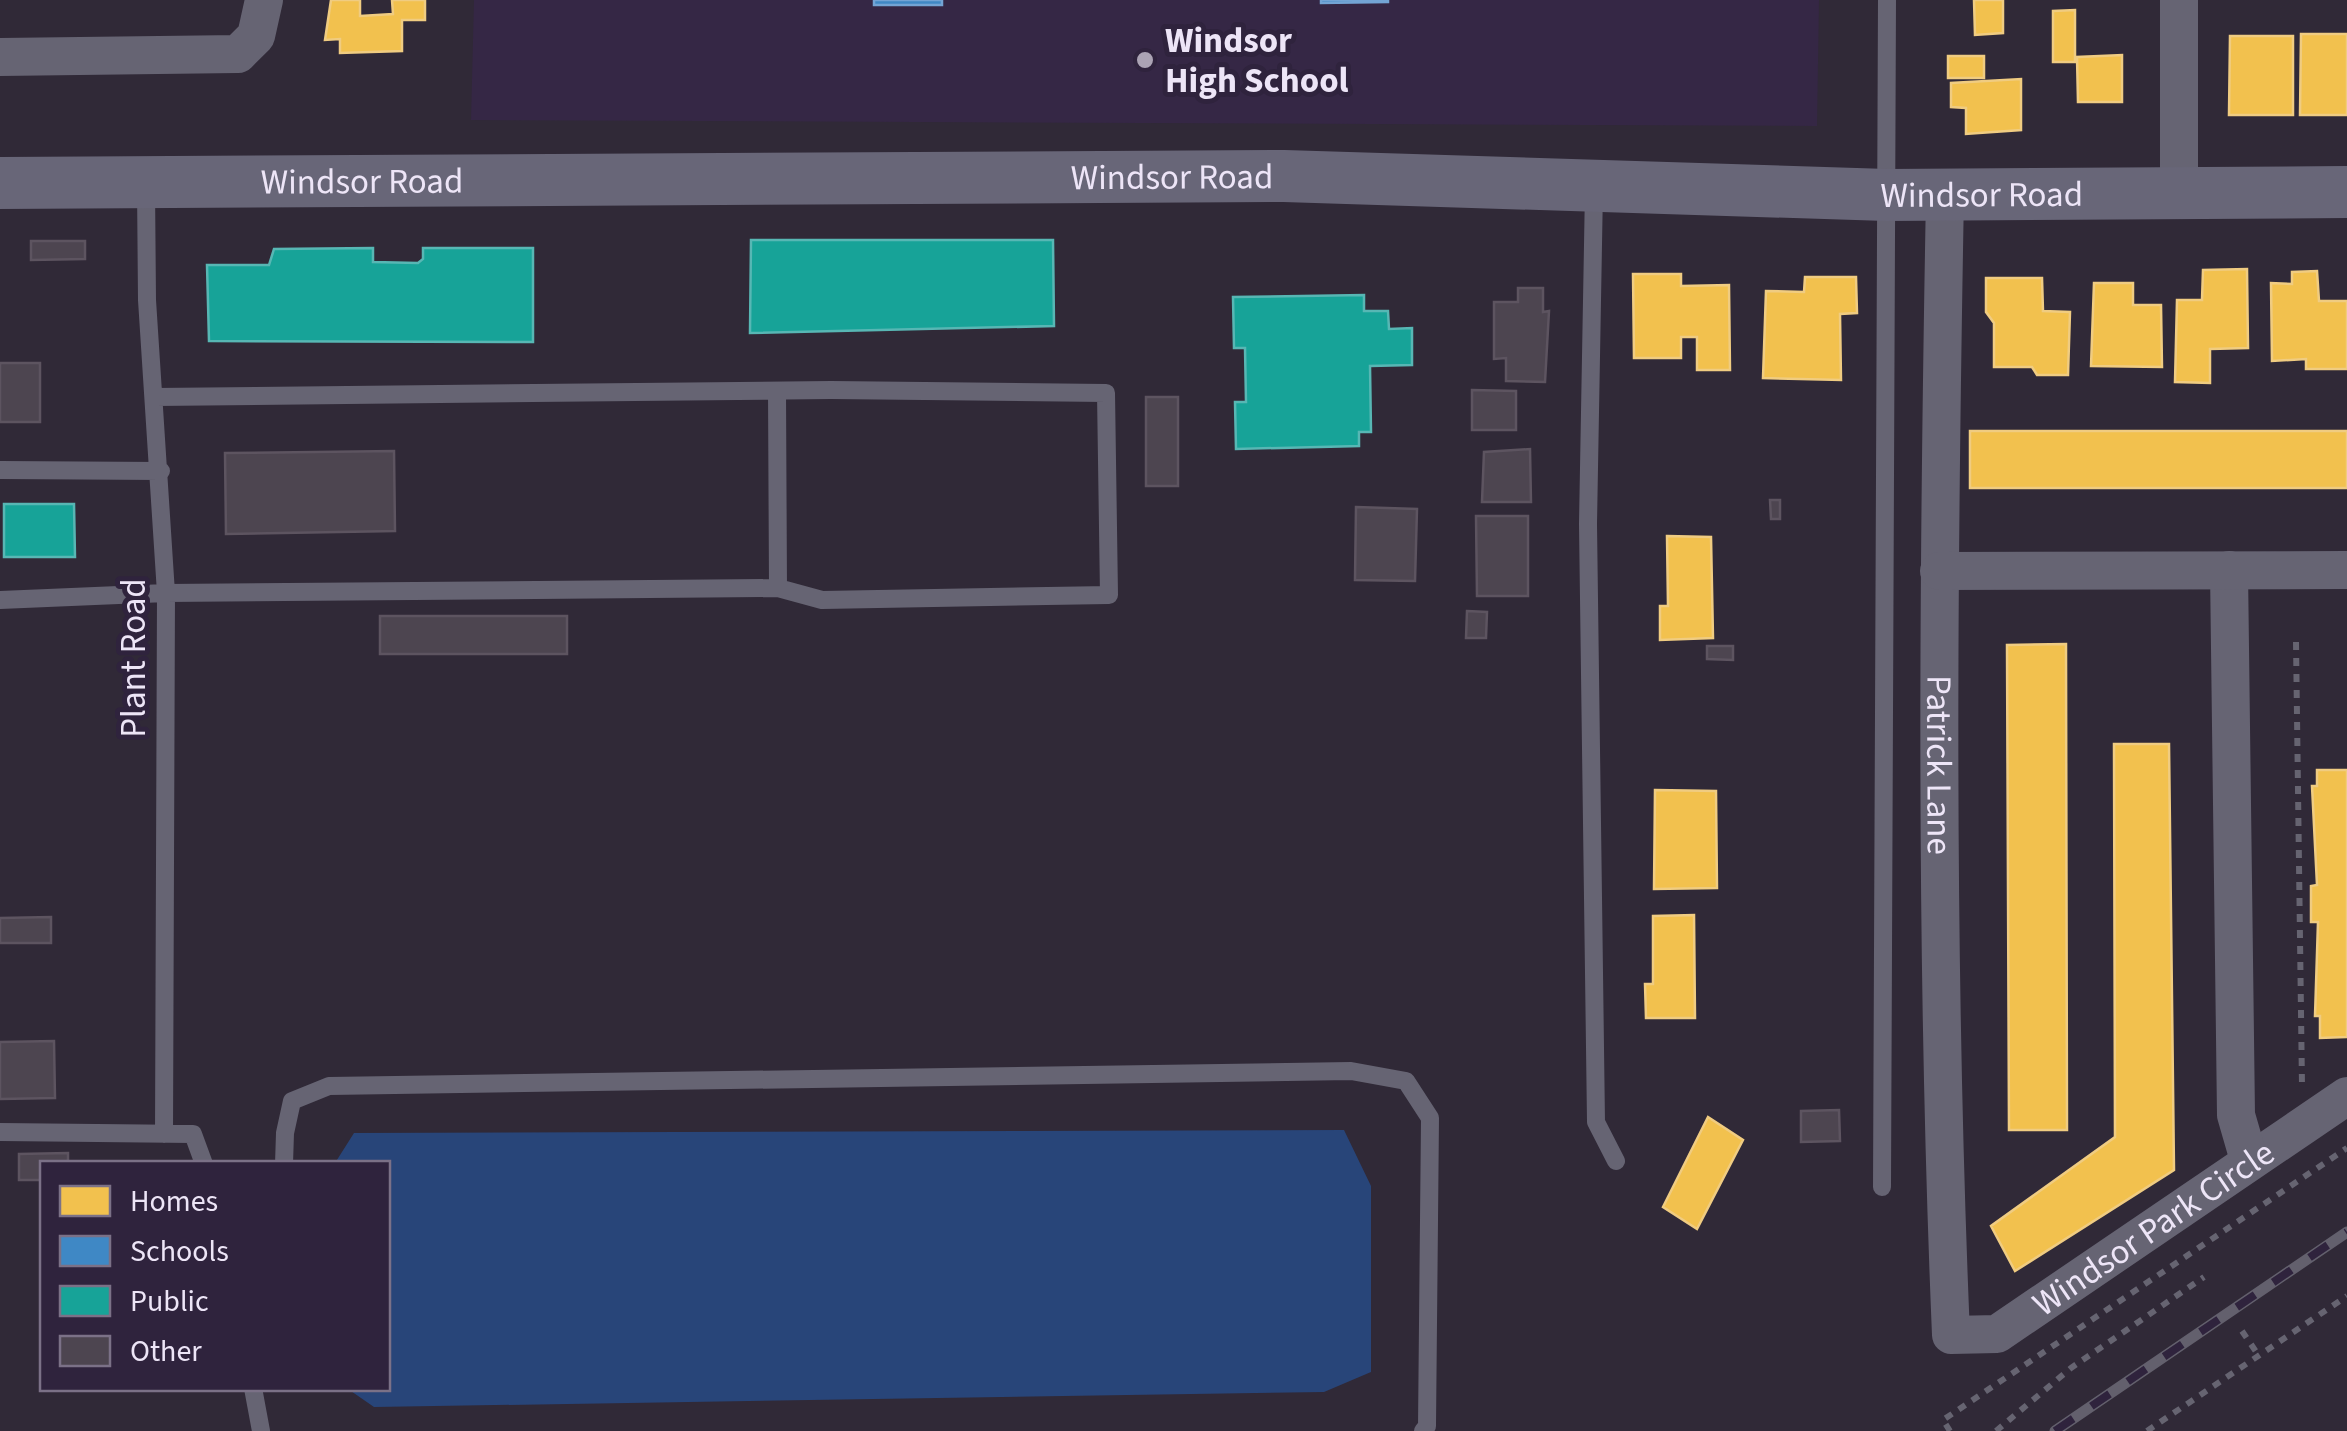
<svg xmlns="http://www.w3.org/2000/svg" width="2347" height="1431" font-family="'Source Sans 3',sans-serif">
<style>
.built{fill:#352745}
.water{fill:#284579}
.homes{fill:#f2c14e;stroke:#f0cc81;stroke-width:2.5}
.schools{fill:#3f88c5;stroke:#73a4d4;stroke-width:2.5}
.public{fill:#17a398;stroke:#57b7b4;stroke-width:2.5}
.building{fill:#4d4550;stroke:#5d5460;stroke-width:2.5}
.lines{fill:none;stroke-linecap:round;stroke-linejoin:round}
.path{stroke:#666471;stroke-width:6;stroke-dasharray:8 8;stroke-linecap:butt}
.lane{stroke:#666473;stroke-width:18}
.street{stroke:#666473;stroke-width:38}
.secondary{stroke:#686678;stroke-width:52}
.rail-casing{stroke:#63606d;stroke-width:11}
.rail{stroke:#2f233d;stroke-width:8;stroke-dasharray:22;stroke-linecap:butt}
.poi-dot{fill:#aba3b4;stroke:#2f233d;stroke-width:4}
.labels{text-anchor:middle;stroke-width:10;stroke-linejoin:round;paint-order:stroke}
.poi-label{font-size:35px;font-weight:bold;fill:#ede5f7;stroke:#2f233d;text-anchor:start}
.street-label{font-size:35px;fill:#ede5f7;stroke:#2f233d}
</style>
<rect width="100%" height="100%" fill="#302937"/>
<!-- built -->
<path class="built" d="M474 0H1819L1817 126 471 120Z"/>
<!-- water -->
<path class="water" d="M1344 1130 1371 1186V1372L1324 1392 374 1407 348 1389 388 1388V1164L335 1163 354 1133Z"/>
<!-- homes -->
<path class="homes" d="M331 0H360V16L393 14 392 0H425V20H402V51L340 53V39L325 40Z
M1974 0H2003V33L1975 35Z
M2075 10V62H2053V11Z
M2301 34H2347V115H2300Z
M2230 36H2293V115H2229Z
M2122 55V102H2078L2077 57Z
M1948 56H1984V78H1948Z
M2021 79V130L1966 134V108L1951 107V83Z
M2247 269 2248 348 2210 349V383L2175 382 2177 300H2202L2203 270Z
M2317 271 2319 301H2347V369H2306V359L2272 361 2271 283 2292 284V272Z
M1633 274H1681V286L1729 285 1730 370H1697V337H1681V358H1634Z
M1805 277H1856L1857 313 1840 314 1841 380 1763 378 1766 291 1804 292Z
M1986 278H2042L2043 311 2070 312 2068 375H2037L2032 367H1994V323L1986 312Z
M2094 283H2133V305H2161L2162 367 2091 366Z
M1970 431H2347V488H1970Z
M1667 536 1711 537 1713 638 1660 640V606H1668Z
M2066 644 2067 1130H2009L2007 645Z
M2114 744H2169L2174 1170 2015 1271 1991 1226 2115 1137Z
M2317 770H2347V1037L2320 1038V1016H2315L2318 922H2311V886L2317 885 2312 786H2317Z
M1655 790 1716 791 1717 888 1654 889Z
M1694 915 1695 1018H1646L1645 984H1653V916Z
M1708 1117 1743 1140 1697 1229 1663 1207Z"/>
<!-- schools -->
<path class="schools" d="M874 0H942V5H874Z
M1321 0H1388V2L1321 3Z"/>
<!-- public -->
<path class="public" d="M751 240H1053L1054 326 750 333Z
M373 248V262L418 263 423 259V248H533V342L209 341 207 265H269L274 249Z
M1364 295V311H1388L1389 329 1412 328V365L1370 366 1371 432H1359V446L1236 449 1235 402H1246L1245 348H1234L1233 297Z
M4 504H74L75 557H4Z"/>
<!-- building -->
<path class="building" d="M31 241H85V259L31 260Z
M1518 288H1543V312L1549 311 1545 382 1506 381V358L1494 359V302H1518Z
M0 363H40V422H0Z
M1472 390 1516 391V430H1472Z
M1146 397H1178V486H1146Z
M1530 449 1531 502H1482L1484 452Z
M394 451 395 531 226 534 225 453Z
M1770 500H1780V519H1771Z
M1356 507 1417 509 1415 581 1355 580Z
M1476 516H1528V596H1477Z
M1467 611 1487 612 1486 638H1466Z
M380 616H567V654H380Z
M1707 646H1733V660L1707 659Z
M51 917V943H0V918Z
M54 1041 55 1098 0 1099V1042Z
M1839 1110 1840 1141 1801 1142V1111Z
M68 1153V1164H42V1180H19V1154Z"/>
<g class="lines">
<!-- path -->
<path class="path" d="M2296 642 2302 1086
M2242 1331 2259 1356
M1950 1431 1943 1420 2347 1148
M1996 1431 2071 1368 2204 1277
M2147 1431 2347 1296"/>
<!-- lane -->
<path class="lane" d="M146 187 147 300 166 593 164 1134
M1594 189 1588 524 1596 1122 1616 1161
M777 391 778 588
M0 470 161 471
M0 600 166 593 778 588 822 600 1109 595 1106 393 831 390 155 397
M0 1132 193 1134 204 1164
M284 1164 285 1133 292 1101 329 1086 1351 1071 1406 1081 1430 1118 1427 1426 1423 1431
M1882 1187 1887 0
M253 1388 261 1431"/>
<!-- street -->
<g class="street">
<path d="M0 57 238 54 256 36 264 0"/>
<path d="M2179 192V0"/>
<path id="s1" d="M1945 195C1938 575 1935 955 1951 1335L1997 1334 2347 1096"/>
<path d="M2229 570 2236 1115 2249 1160"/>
<path d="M1939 571 2347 570"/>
</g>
<!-- secondary -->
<path class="secondary" id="s2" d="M0 183 1284 176 1887 195 2347 192"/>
<!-- rail casing -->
<g class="rail-casing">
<path id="rail" d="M2055 1431 2347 1232"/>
</g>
<!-- rail -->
<use href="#rail" class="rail"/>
</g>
<!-- markers -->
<circle class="poi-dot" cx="1145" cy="60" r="10"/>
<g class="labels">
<!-- poi labels -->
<g class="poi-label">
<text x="1165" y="52">Windsor<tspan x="1165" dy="40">High School</tspan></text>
</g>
<!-- street labels -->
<g class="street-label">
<text dy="12" stroke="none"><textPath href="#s2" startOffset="1172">Windsor Road</textPath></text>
<text dy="12" stroke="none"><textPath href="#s2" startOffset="362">Windsor Road</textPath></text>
<text dy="12" stroke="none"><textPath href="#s2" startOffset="1982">Windsor Road</textPath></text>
<text transform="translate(133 658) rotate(-90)" y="12">Plant Road</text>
<text dy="12" stroke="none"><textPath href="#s1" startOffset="570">Patrick Lane</textPath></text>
<text dy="12" stroke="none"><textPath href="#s1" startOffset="1375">Windsor Park Circle</textPath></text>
</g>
</g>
<!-- legend -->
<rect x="40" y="1161" width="350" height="230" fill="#2f233d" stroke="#7b7187" stroke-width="2.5"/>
<rect x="60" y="1186" width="50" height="30" fill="#f2c14e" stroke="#7b7187" stroke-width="2.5"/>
<text x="130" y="1211" font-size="30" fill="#ede5f7">Homes</text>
<rect x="60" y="1236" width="50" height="30" fill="#3f88c5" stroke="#7b7187" stroke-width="2.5"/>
<text x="130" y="1261" font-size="30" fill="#ede5f7">Schools</text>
<rect x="60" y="1286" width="50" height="30" fill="#17a398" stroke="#7b7187" stroke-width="2.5"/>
<text x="130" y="1311" font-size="30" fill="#ede5f7">Public</text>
<rect x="60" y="1336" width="50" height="30" fill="#4d4550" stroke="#7b7187" stroke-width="2.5"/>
<text x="130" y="1361" font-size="30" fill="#ede5f7">Other</text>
</svg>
